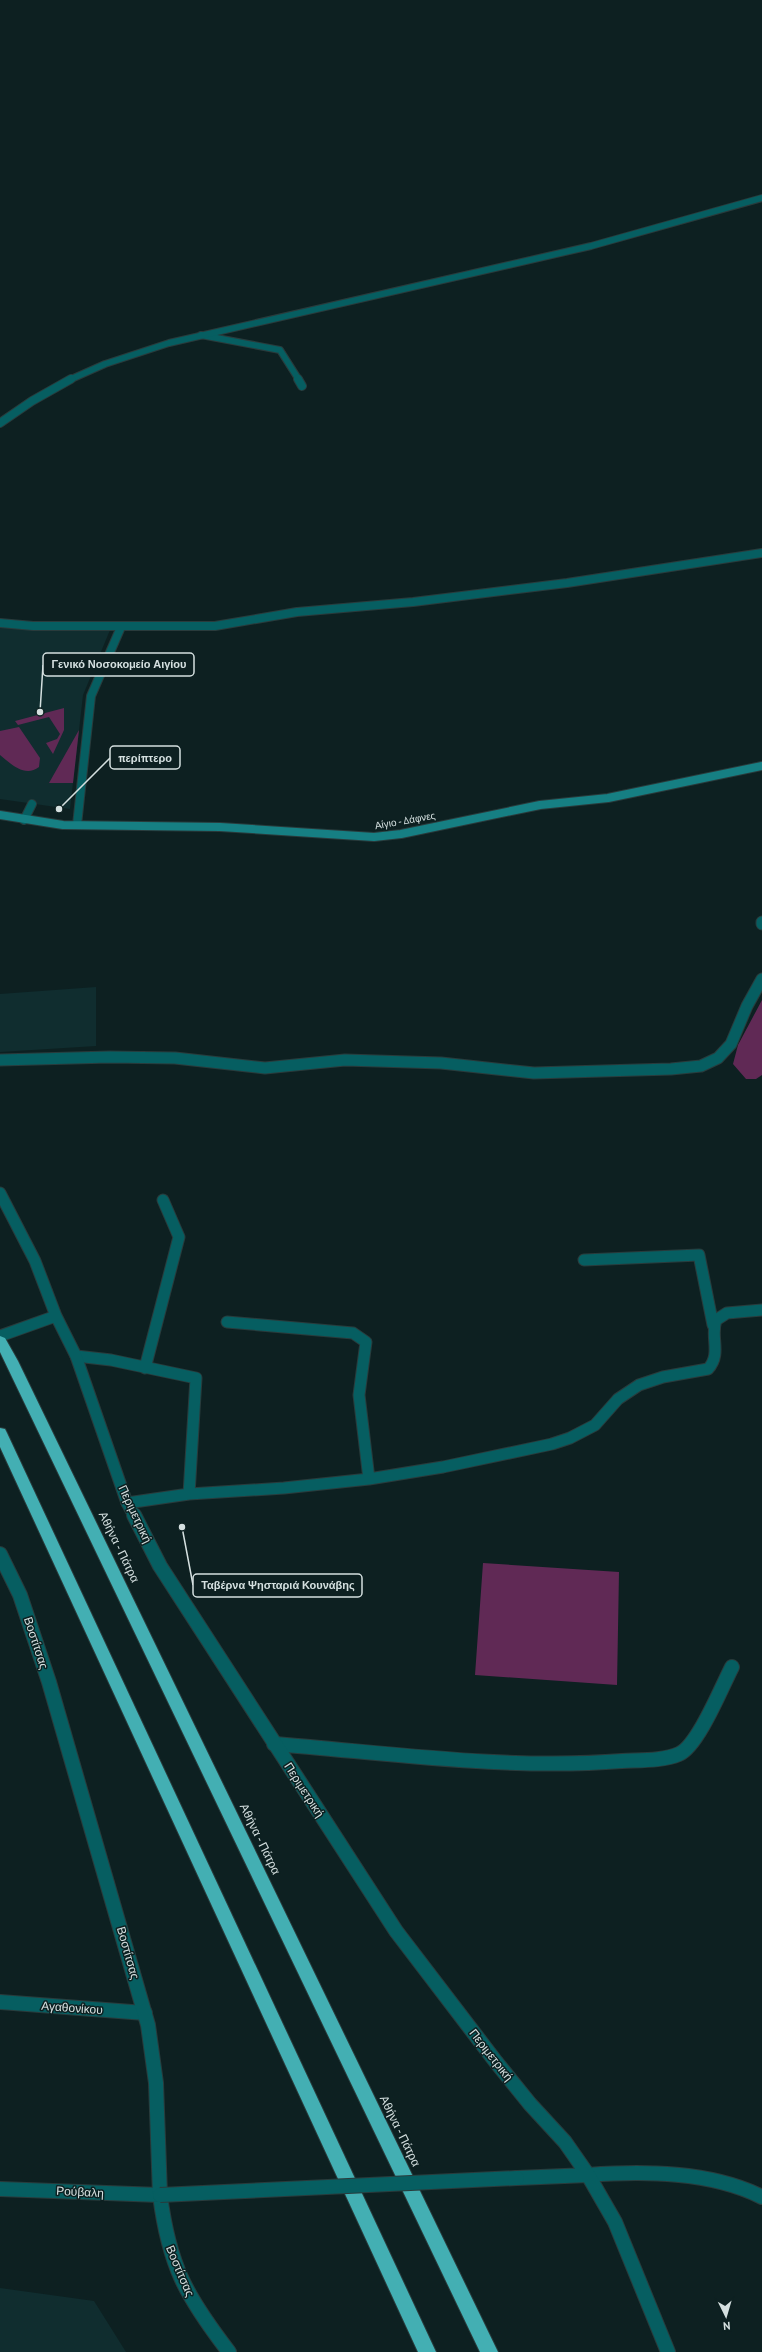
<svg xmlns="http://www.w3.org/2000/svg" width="762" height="2352" font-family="'PT Sans',sans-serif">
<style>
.built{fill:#102d2f}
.green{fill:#602955}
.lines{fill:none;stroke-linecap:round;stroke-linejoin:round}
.minor-far3-casing{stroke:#293b3c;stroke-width:8}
.minor-far2-casing{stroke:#293b3c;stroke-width:10}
.minor-far1-casing{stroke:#293b3c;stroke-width:13}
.minor-casing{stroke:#293b3c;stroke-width:16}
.tertiary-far3-casing{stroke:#293b3c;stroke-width:8}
.tertiary-far2-casing{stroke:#293b3c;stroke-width:10}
.tertiary-far1-casing{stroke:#293b3c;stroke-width:13}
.tertiary-casing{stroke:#293b3c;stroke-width:16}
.secondary-casing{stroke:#293b3c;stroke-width:10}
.motorway-casing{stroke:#293b3c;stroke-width:2}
.minor-far3{stroke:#065e61;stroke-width:6}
.minor-far2{stroke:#065e61;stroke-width:8}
.minor-far1{stroke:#065e61;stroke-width:11}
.minor{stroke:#065e61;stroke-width:14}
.tertiary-far3{stroke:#065e61;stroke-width:6}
.tertiary-far2{stroke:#065e61;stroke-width:8}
.tertiary-far1{stroke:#065e61;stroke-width:11}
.tertiary{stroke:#065e61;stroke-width:14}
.secondary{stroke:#167f83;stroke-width:8}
.motorway{fill:#43afb3;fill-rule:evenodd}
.tertiary-bridge-casing{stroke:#293b3c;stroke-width:16;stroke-linecap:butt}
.tertiary-bridge{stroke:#065e61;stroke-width:14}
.labels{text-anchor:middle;stroke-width:3;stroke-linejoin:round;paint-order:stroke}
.street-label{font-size:10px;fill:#d5e0e0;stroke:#0d2021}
.near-street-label{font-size:12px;fill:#d5e0e0;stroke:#0d2021}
.leader{fill:none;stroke:#d5e0e0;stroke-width:1.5}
.callout-dot{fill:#d5e0e0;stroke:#0d2021;stroke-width:1.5}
.callout{fill:#0d2021;stroke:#d5e0e0;stroke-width:1.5}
.callout-label{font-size:11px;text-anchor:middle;font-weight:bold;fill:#d5e0e0}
</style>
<rect width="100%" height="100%" fill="#0d2021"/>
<!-- built -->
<path class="built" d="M0 626 110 630 83 695 70 809 0 799Z
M96 987V1046L0 1052V994Z
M0 2288 94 2301 126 2352H0Z"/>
<!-- green -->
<path class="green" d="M64 708V730L53 754 46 743 57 739 60 734 49 717 18 725 15 721Z
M19 727 40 758 39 767C25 778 11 764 0 755V731Z
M79 730 73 783H49Z
M762 1000V1075L756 1079H746L733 1064 738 1045Z
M483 1563 619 1572 617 1685 475 1675Z"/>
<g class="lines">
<!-- minor-far3 casing -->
<g class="minor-far3-casing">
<path id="minor-far3" d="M201 335 280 350 299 380"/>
</g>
<!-- minor-far2 casing -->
<g class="minor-far2-casing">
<path id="minor-far2" d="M298 379 302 386
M0 623 33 626H215L297 612 413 602 567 583 762 553
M24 820 32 804
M77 825 91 696 121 627"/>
</g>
<!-- minor-far1 casing -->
<g class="minor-far1-casing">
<path id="minor-far1" d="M762 922V924
M0 1060 110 1057 175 1058 265 1068 345 1060 441 1063 534 1073 671 1069 701 1066 718 1058 731 1044 747 1006 762 979
M584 1260 699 1255 713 1325
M227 1322 353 1333 366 1342 359 1395 369 1479
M76 1356 111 1360 196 1378 189 1494
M145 1368 179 1237 163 1200
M127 1503 189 1494 284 1488 369 1479 443 1467 552 1444 570 1438 595 1425 618 1399 639 1385 663 1377 708 1369C722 1354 710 1337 716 1320L727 1313 762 1310"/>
</g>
<!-- minor casing -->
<g class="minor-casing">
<path id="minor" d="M274 1744C389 1753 507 1770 622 1761 640 1760 663 1761 679 1754 698 1746 722 1686 732 1667
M0 2002 145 2013
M588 2175C643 2171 711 2171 762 2197
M0 2189 160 2195C169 2266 186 2296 229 2352"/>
</g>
<!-- tertiary-far3 casing -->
<g class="tertiary-far3-casing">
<path id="tertiary-far3" d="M69 380 105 364 169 343 591 246 762 198"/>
</g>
<!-- tertiary-far2 casing -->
<g class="tertiary-far2-casing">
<path id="tertiary-far2" d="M0 423 32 401 71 379"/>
</g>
<!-- tertiary-far1 casing -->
<g class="tertiary-far1-casing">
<path id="tertiary-far1" d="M0 1193 35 1261 56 1316 76 1356 127 1503 134 1516
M0 1336 56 1316"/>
</g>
<!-- tertiary casing -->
<g class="tertiary-casing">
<path id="tertiary" d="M134 1515 160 1566 396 1931 496 2062 530 2104 565 2142 588 2175 615 2222 668 2352
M0 1554 20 1595 49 1682 148 2025 156 2083 160 2195
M517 2178 588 2175"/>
</g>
<!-- secondary casing -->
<g class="secondary-casing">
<path id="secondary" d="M0 815 63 825 220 827 374 837 401 834 540 805 608 798 762 766"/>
</g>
<!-- motorway casing -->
<g class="motorway-casing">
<path id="motorway" d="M0 1336 5 1338 18 1361 498 2352H480L0 1352Z
M0 1428 5 1429 7 1433 436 2352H418L0 1447Z"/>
</g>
<!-- minor-far3 -->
<use href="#minor-far3" class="minor-far3"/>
<!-- minor-far2 -->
<use href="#minor-far2" class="minor-far2"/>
<!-- minor-far1 -->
<use href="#minor-far1" class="minor-far1"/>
<!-- minor -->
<use href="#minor" class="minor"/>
<!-- tertiary-far3 -->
<use href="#tertiary-far3" class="tertiary-far3"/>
<!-- tertiary-far2 -->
<use href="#tertiary-far2" class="tertiary-far2"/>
<!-- tertiary-far1 -->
<use href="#tertiary-far1" class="tertiary-far1"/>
<!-- tertiary -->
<use href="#tertiary" class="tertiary"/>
<!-- secondary -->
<use href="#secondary" class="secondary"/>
<!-- motorway -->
<use href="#motorway" class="motorway"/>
<!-- tertiary-bridge casing -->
<g class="tertiary-bridge-casing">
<path id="tertiary-bridge" d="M160 2195 517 2178"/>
</g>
<!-- tertiary-bridge -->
<use href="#tertiary-bridge" class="tertiary-bridge"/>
</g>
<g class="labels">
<!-- street labels -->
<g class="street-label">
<text transform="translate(405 820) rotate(-10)" y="4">Αίγιο - Δάφνες</text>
</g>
<!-- near-street labels -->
<g class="near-street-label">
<text transform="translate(135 1514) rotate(65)" y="4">Περιμετρική</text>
<text transform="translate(119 1547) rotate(64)" y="4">Αθήνα - Πάτρα</text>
<text transform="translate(36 1643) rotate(72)" y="4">Βοστίτσας</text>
<text transform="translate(304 1790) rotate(57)" y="4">Περιμετρική</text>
<text transform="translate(260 1839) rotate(64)" y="4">Αθήνα - Πάτρα</text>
<text transform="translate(128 1953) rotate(74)" y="4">Βοστίτσας</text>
<text transform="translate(72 2008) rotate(4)" y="4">Αγαθονίκου</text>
<text transform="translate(491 2055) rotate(52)" y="4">Περιμετρική</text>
<text transform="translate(400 2131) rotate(64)" y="4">Αθήνα - Πάτρα</text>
<text transform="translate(80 2192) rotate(3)" y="4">Ρούβαλη</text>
<text transform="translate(180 2271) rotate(67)" y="4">Βοστίτσας</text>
</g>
</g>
<!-- callouts -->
<path class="leader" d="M40 712L43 665M59 809L110 758M182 1527L193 1585"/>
<g class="callout-dot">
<circle cx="40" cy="712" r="4"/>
<circle cx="59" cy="809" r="4"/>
<circle cx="182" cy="1527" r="4"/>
</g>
<g class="callout">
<rect x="43" y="653" width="151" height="23" rx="4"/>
<rect x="110" y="746" width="70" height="23" rx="4"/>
<rect x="193" y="1574" width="169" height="23" rx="4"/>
</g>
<g class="callout-label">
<text x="119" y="668">Γενικό Νοσοκομείο Αιγίου</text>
<text x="145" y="762">περίπτερο</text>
<text x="278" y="1589">Ταβέρνα Ψησταριά Κουνάβης</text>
</g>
<!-- north arrow -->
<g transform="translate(726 2316) rotate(175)" stroke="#0d2021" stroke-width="3" paint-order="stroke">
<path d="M0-3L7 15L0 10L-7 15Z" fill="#d5e0e0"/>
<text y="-6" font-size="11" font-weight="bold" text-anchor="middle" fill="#d5e0e0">N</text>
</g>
</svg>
